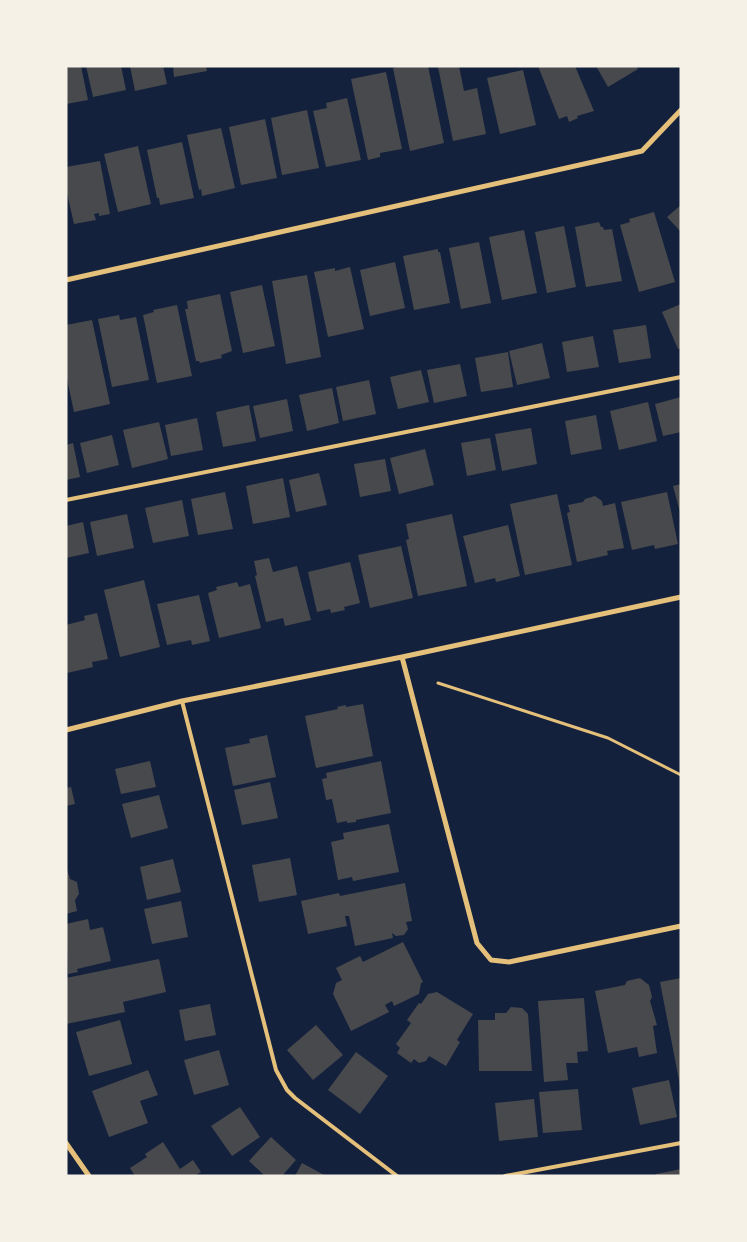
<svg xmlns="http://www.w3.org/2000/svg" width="747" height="1242" font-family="'Fira Sans Condensed',sans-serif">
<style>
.building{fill:#48494c}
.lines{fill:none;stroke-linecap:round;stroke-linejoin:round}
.path{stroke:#e5c07b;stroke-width:3}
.service{stroke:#e5c07b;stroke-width:4}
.minor{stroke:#e5c07b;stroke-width:5}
</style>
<rect width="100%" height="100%" fill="#14213d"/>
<!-- building -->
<path class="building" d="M75 66H81L88 100 66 104V68Z
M86 66H121L126 90 93 97Z
M130 66H163L167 84 135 91Z
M173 66H206L207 71 174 77Z
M402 66H428L444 143 410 151 393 68Z
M444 66H459L464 91 477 88 486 134 453 141 438 67Z
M538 66H575L594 111 577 116 578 118 569 122 567 116 559 119Z
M596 66H636L638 69 608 87Z
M523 70 536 125 500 134 487 78Z
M386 72 402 149 380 153V157L368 160 351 79Z
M347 98 361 160 326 167 313 111 327 108 326 103Z
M307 110 319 168 282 175 271 118Z
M265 119 277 178 241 185 229 127Z
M221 128 235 188 202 196 201 189 199 190 187 135Z
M182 142 194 198 160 205 159 198H157L147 150Z
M138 146 151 204 118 212 104 154Z
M100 161 110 214 99 216V213L94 214 96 220 74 224 66 189V167Z
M681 205V232L667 217Z
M654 212 675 282 639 292 620 225 630 222 629 219Z
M599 222 601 227H603L604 230 612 229 622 281 586 287 575 227Z
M564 226 576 287 547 293 535 232Z
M524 230 537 293 502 300 489 237Z
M479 242 491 303 461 309 449 248Z
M438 249V252H440L450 303 414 310 403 256Z
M395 262 405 308 370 316 360 270Z
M350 267 364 329 328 337 314 272 335 268V271Z
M307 275 321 357 286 364 272 281Z
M262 285 275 346 243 353 230 292Z
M220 294 232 351 221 355 222 358 200 363 199 361H196L185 309H188L187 301Z
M681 304V348L678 349 662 312Z
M177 305 192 376 157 383 143 315 154 312 153 310Z
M119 315 120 320 136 317 149 380 112 387 98 319Z
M92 320 110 404 74 412 66 374V325Z
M646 325 651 358 619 363 613 330Z
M593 336 599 367 567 372 562 342Z
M542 343 550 378 517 385 509 351Z
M508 352 513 387 481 392 475 358Z
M460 364 467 396 434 403 427 370Z
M421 370 429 402 398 409 390 377Z
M369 380 376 414 343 421 336 387Z
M332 388 339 423 307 431 299 395Z
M681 397V432L663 436 655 404Z
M287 399 293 431 260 438 253 406Z
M648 402 657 441 619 450 610 411Z
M249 405 256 441 223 447 216 412Z
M596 415 602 449 571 455 565 421Z
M197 418 203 450 171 456 165 425Z
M159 422 168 459 132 468 123 430Z
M531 428 537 464 502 471 495 434Z
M112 435 119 465 87 473 80 443Z
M490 438 496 470 467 476 461 443Z
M73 443 80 477 66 480V445Z
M425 449 434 485 399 494 390 458Z
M385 459 391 491 360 497 354 464Z
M319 473 327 505 296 512 289 480Z
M283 478 290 517 253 524 246 486Z
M681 484V512H680L673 486Z
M225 492 233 529 198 535 191 499Z
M667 492 678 544 655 549 654 545 632 550 621 502Z
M557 494 572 565 525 575 510 504Z
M595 496 602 501 603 506 615 503 624 548 607 551 608 555 577 562 567 513 570 512 568 505 583 502 585 499Z
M182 500 189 536 153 543 145 508Z
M127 514 134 548 97 556 90 522Z
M452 514 467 586 418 596 406 540 409 539 406 524Z
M83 522 89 553 66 558V526Z
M508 525 520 576 496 582 495 578 475 583 463 536Z
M401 546 413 598 370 608 358 555Z
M269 558 273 572 297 566 311 620 285 626 283 618 266 622 255 576 257 575 254 561Z
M350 562 360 603 344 607 345 610 331 613 330 609 317 612 308 572Z
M144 580 160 647 120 657 104 590Z
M237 582 239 587 250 584 261 628 219 638 208 593 217 590 216 587Z
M199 595 210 641 192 645 191 640 167 645 157 604Z
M97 613 108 659 92 662 93 667 67 673 66 625 85 620 84 616Z
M363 704 373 756 316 768 305 716 338 709 337 707 346 705V707Z
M267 735 276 777 233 786 225 748 250 743 249 739Z
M150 761 156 787 121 794 115 769Z
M381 761 391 813 356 820V822L347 823V821L337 823 332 799 326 800 322 779 327 778 326 773Z
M270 782 278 818 242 825 234 790Z
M71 787 75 804 66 806V788Z
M159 795 168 828 131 838 122 804Z
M389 824 399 872 353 881 352 877 338 880 331 842 344 839 343 833Z
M290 858 297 895 259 902 252 865Z
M173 859 181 892 147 900 140 867Z
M66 866 70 879 77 882 79 894 75 900 77 911 66 914Z
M405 883 412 921 406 922 408 929 404 935 396 936 392 933 393 938 355 946 349 916H345L347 926 308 934 301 901 339 893 340 896Z
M181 901 188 937 152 944 144 909Z
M88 919 90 930 103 927 111 961 77 969 78 972 68 974 66 924Z
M403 942 423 982 421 983 419 994 394 1006 392 1001 385 1005 389 1012 351 1031 333 994 336 983 342 980 336 968 360 956 363 962Z
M159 959 166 992 123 1002 125 1012 66 1024V978Z
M640 978 649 985 652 997 650 1001 657 1025 653 1026 657 1053 639 1057 637 1047 608 1053 595 991 625 985 627 981Z
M681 978V1085H680L660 982Z
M437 992 473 1014 457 1040 460 1042 446 1066 429 1056 426 1061 419 1063 414 1059 411 1063 397 1053 400 1048 396 1044 411 1023 407 1020 419 1003 421 1004 428 994Z
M584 998 588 1051 577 1052 578 1063H566L568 1080 544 1082 538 1001Z
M210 1004 216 1035 185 1041 179 1010Z
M511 1007 522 1008 528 1014 532 1071H479L478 1020H495V1013H506Z
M120 1020 132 1064 89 1076 76 1032Z
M316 1025 343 1055 313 1080 287 1050Z
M219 1050 229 1085 194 1095 184 1060Z
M356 1052 388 1076 360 1114 328 1090Z
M148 1070 158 1095 140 1101 148 1123 109 1137 92 1091Z
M669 1080 677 1117 640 1125 632 1088Z
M578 1089 582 1130 543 1133 539 1092Z
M534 1099 538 1137 499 1141 495 1103Z
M240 1107 260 1137 232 1156 211 1126Z
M271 1137 296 1160 282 1176H265L249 1161Z
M163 1142 180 1169 193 1160 201 1172 194 1176H135L130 1168 147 1157 145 1154Z
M302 1163 326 1176H295Z
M681 1169V1176H656V1174Z"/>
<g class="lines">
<!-- path -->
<path class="path" d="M438 683 608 738 681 775"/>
<!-- service -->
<path class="service" d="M66 500 681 377
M182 701 276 1070 287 1090 295 1098 397 1176
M505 1176 681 1143"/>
<!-- minor -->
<path class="minor" d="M66 280 642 151 681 110
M402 657 477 943 491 960 509 962 681 926
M66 730 182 701 402 657 681 597
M66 1143 89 1176"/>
</g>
<!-- border -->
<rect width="747" height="1242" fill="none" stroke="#f6f1e7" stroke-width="135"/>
</svg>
